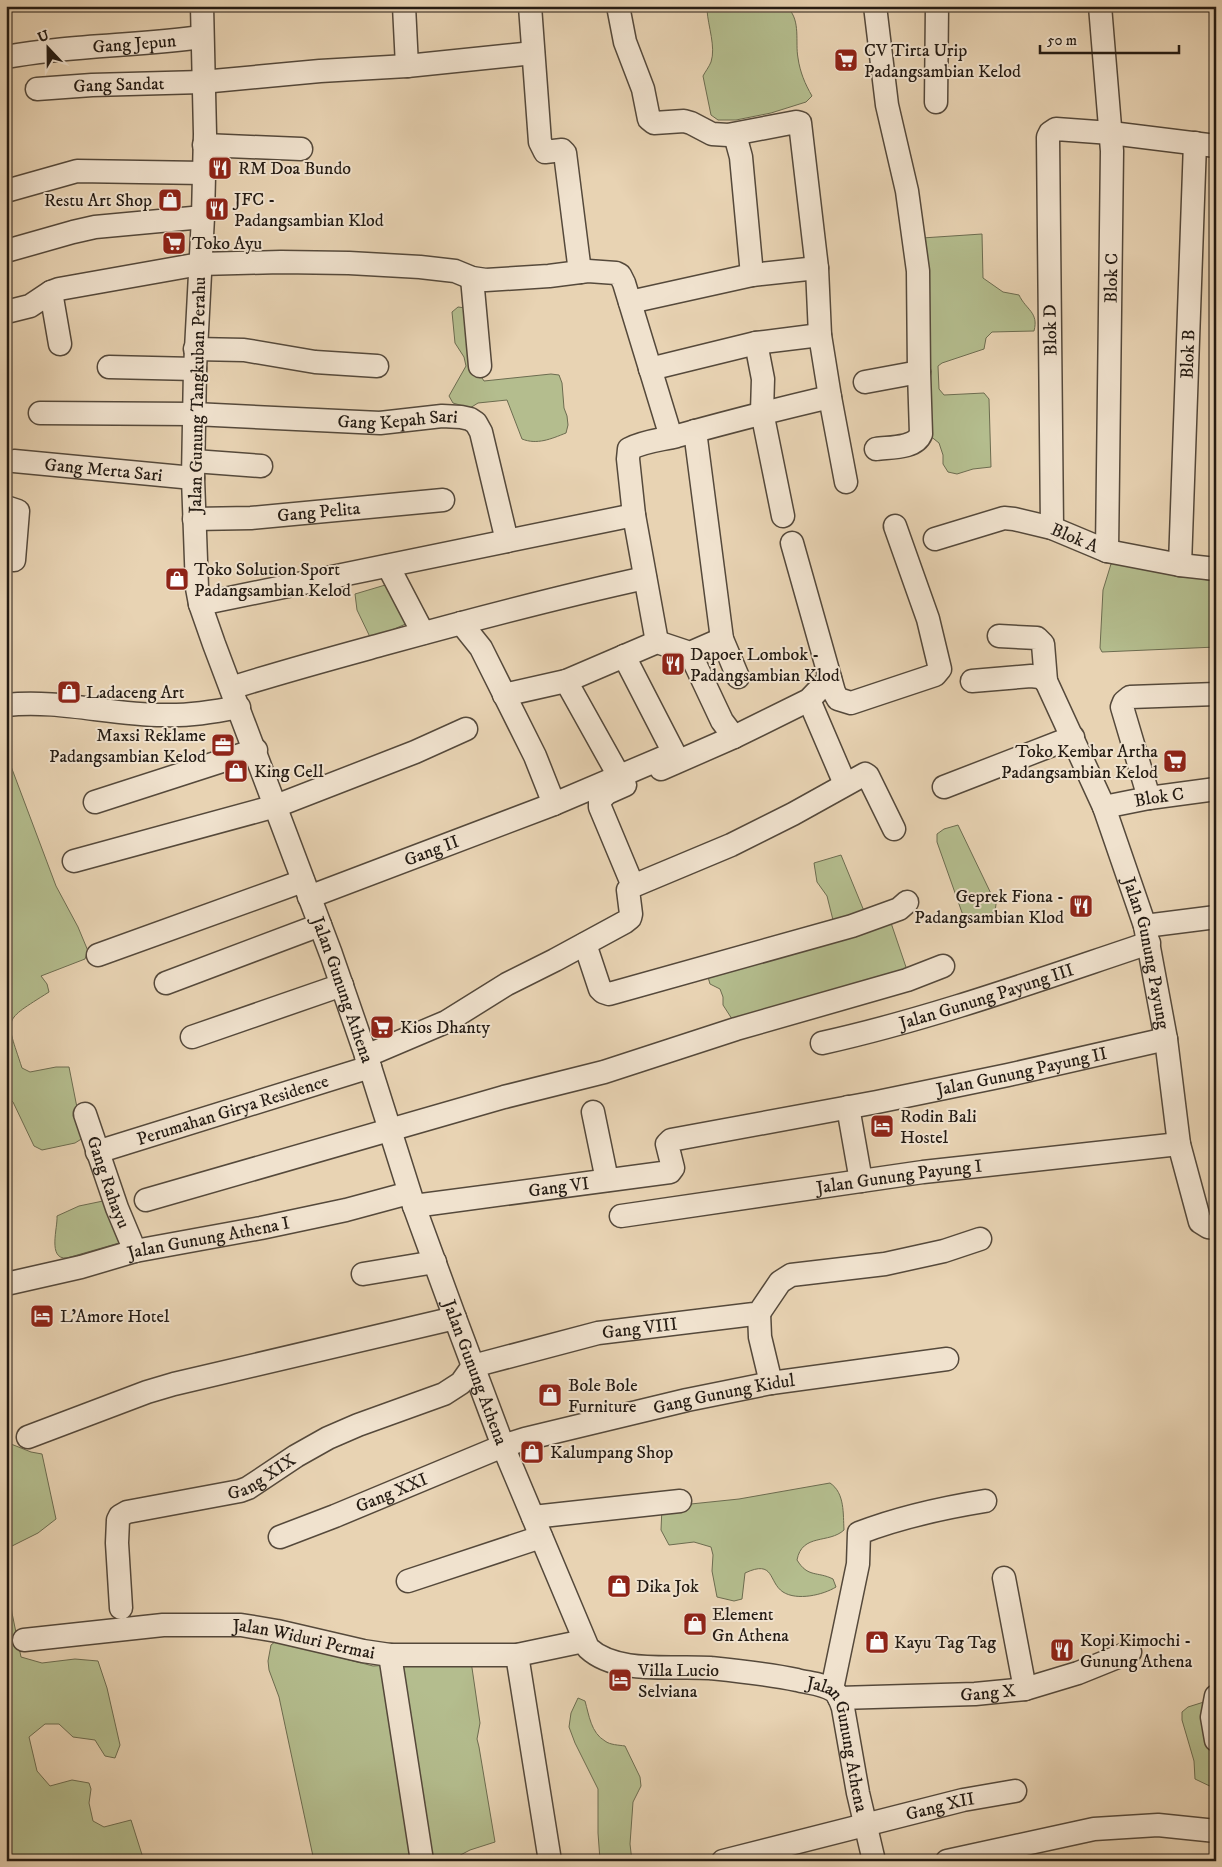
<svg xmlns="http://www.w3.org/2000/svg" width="1222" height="1867" font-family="'IM FELL DW Pica',serif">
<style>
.green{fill:#b4bd8e;stroke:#6c6c50}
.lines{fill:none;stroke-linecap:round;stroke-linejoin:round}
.minor-casing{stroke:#55493b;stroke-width:25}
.minor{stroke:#f0e2ce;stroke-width:22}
.labels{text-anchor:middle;stroke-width:4;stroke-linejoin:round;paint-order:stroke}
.street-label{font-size:18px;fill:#241b13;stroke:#f0e2ce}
.poi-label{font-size:18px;fill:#241b13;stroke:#f0e2ce;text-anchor:start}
</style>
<rect width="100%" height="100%" fill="#e8d3b3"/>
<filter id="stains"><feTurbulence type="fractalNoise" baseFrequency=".004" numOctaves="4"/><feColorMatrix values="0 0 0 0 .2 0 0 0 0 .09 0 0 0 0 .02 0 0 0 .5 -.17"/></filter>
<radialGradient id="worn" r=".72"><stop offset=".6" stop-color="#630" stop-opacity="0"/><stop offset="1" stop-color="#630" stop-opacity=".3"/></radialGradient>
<!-- green -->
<path class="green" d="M788 8C801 21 795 42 798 58 800 72 805 84 812 96L806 102 771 113 736 120H718L711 115 703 76C705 72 709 67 711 62 716 47 708 26 707 10Z
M982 234 983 278 1003 292 1019 295C1026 310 1039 312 1034 331L992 332 986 338 984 349 942 363 938 366 939 389 944 395 984 393 989 399 991 467 973 469 957 474 948 472 943 464V455L939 443 929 435 922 238Z
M458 307 466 308 476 369 484 381 551 374 559 375 562 383 564 408 567 416 568 425 566 433C551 439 537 445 522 439L507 400 478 403 470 408 453 403 449 396 466 366 464 357 455 343 452 312Z
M1120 561 1216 582V647L1102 652 1100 648 1103 590 1111 564Z
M392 583 408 623 378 636 370 637 357 610 355 594Z
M6 761H9L56 886 78 927 88 951 85 959 41 976 47 984 49 992C2 1022 5 1016 22 1068L30 1072 56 1067H69L83 1138 75 1143 42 1150 34 1146 13 1102 6 1095Z
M958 825 996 904 995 912 978 919 965 921 937 842V834L944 829Z
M841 855 864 911 833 920 827 896 817 882 814 863Z
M889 917 908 973 732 1019 723 1005V997L720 989 710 984 706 970Z
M103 1201 120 1239 119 1243 67 1258C47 1260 58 1227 57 1216L79 1206Z
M6 1442 31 1452 42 1454 56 1519 38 1533 6 1549Z
M830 1483C845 1493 843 1514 844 1530 829 1544 802 1533 797 1560 808 1578 817 1571 833 1579L836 1587C823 1595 797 1601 783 1592 768 1582 775 1559 745 1573L742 1599 734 1601 717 1597 712 1571 713 1555 711 1547 694 1542 669 1545 661 1530 662 1507 739 1499Z
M6 1566 12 1613 21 1657 42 1663 75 1659 98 1661 107 1688 120 1745 115 1758 105 1756 95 1740 73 1737 59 1724H45L29 1737 37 1771 50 1786 72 1780 89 1783 91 1789 89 1803 93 1821 104 1827 131 1820 144 1861H6Z
M276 1641 373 1666 471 1661 480 1723 477 1739 479 1747 495 1842 470 1850 449 1861H314L279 1697 269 1670 268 1661 271 1645Z
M578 1698 585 1701C589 1715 591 1733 605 1741 610 1745 619 1745 625 1746L640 1777 641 1786 633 1802 630 1844 632 1861 600 1860 598 1833V1789L575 1743 569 1727 571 1713Z
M1207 1701 1216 1752V1789L1195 1779 1194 1761 1182 1720V1712L1188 1707Z"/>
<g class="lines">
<!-- minor casing -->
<g class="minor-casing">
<g id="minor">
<path id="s1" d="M202 6 205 134 203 217 195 369 193 478 197 588 200 604 214 644 331 954 370 1067 414 1206 455 1318 503 1446 588 1648C617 1675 673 1665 710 1668 739 1671 769 1674 797 1680 808 1683 825 1684 834 1691 839 1695 841 1702 843 1708L858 1793 874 1861"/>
<path d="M404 6 407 66"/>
<path d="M530 6 540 142 545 152 562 150 565 153 580 272"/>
<path d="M618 6 625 42 643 89 649 119 654 123 684 121 691 123 712 134 728 135 796 122 800 123 817 268 820 335 830 397 846 482"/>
<path d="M875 6 887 105 907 191 918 271 919 372 921 434C915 449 890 447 876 449"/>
<path d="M1100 6 1112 151 1107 551"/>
<path id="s2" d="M6 57C70 45 137 46 201 37"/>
<path id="s3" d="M37 89 92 85 202 82 320 71 407 66 533 53"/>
<path d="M936 102 937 6"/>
<path d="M735 135 741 157 752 275"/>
<path d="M204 145 301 149"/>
<path d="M6 191 77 171 204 173"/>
<path d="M6 251 73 232 95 227 203 217"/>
<path d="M472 278 480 366"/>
<path d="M51 292 60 344"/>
<path d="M630 302 752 275 817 268"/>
<path d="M6 312 30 306 51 292 59 289 200 264 281 262 349 263 420 267 455 271 472 278 486 280 549 276 588 271 616 273 620 275 624 283 671 437"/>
<path d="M756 343 763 379 762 412 783 516"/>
<path d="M195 349 244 350 315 362 377 366"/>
<path d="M109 367 195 369"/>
<path d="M650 369 756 343 820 335"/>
<path d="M865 382 919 372"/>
<path id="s4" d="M40 413 194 414 380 423 442 416 461 417 470 419 476 423 481 432 507 541"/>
<path d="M695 431 722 639 738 677"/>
<path id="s5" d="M14 461 193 478"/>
<path d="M194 461 261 466"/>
<path d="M6 507 18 511 14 560"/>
<path id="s6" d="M194 519 251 518 443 500"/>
<path d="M1052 528 1048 137 1050 133 1056 129 1111 133 1216 146"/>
<path id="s7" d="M935 539 1004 518 1014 519 1052 528 1107 551 1180 565 1216 569"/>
<path d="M792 543 834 692 838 699 851 703 935 675 940 669 928 619 895 526"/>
<path id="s8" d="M1180 565 1195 143"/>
<path d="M388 566 423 633"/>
<path d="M200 604 634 515"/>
<path d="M461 623 481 648 535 756 554 804"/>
<path id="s9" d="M999 636 1037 638 1043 644 1046 681 1104 807 1145 926 1166 1039 1179 1144 1200 1222 1208 1227 1216 1228"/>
<path d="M657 642 634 515 628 459 629 449C644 441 661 440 677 436 728 422 778 409 830 397"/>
<path d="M690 653 722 721 734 737"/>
<path d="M566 681 619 776"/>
<path d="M972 681 1031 676 1040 677 1046 681"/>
<path d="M231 688C281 672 333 658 384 644 471 620 558 597 645 578"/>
<path d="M504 695 566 681 657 642 690 653 722 639"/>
<path d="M809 700 845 784"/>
<path d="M6 705C58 699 111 715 163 715 189 716 213 712 239 707"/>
<path d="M661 769 734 737 809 700 830 678"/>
<path d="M625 785 607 793 600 800V807L633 886"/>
<path d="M944 787 1073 737"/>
<path d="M1149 798 1122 707 1124 702 1130 697 1216 694"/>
<path d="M95 802 256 750"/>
<path id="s10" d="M1104 807 1149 798 1216 789"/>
<path d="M74 861 276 806 415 752 466 729"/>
<path id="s11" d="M309 897 554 804 674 753 624 656"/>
<path d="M1145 926 1216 917"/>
<path d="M585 944 600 989 603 992 609 994 852 926 899 909 907 902"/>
<path d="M98 955 303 881"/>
<path d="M166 983 320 925"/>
<path d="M192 1037 342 985"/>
<path id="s12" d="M822 1043C934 1018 1041 979 1149 943"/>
<path d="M366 1056 446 1022 507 984 555 960 625 922 630 918 631 914 628 890 633 886 731 845 793 814 865 774 868 776 894 829"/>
<path d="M848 1107 861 1181"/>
<path d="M593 1112 607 1180"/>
<path id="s13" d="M85 1114 117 1208 135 1251"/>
<path id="s14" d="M97 1152 370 1067"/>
<path d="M146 1200 504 1097 604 1072 736 1029 907 980 943 966"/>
<path id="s15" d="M414 1206 670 1172 673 1168 667 1144 671 1140 877 1102 1008 1075 1166 1039"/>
<path id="s16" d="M621 1216 923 1172 1179 1144"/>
<path d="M363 1274 435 1262"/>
<path id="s17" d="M6 1284 81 1267 135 1251 261 1228 346 1210 409 1193"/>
<path d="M759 1313 760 1337 771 1383"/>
<path d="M28 1437 147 1392 174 1384 455 1318"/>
<path d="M533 1517 680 1501"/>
<path id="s18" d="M280 1537 335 1516 503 1446 525 1439 687 1400 771 1383 947 1359"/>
<path d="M1004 1578 1025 1689"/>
<path d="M408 1581 541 1537"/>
<path id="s19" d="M121 1608 117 1543 118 1520 120 1516 127 1512 240 1491 248 1488 296 1456 328 1438 358 1425 444 1394 461 1383 473 1366 598 1333 754 1314 759 1313 780 1282 791 1275 885 1264 944 1251 980 1239"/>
<path id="s20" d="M24 1640 163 1625H241L277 1631 363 1651 390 1655H517L584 1641"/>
<path d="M390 1655 422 1861"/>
<path d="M517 1655 550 1861"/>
<path d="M832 1689 858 1564 859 1533C900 1517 942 1508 985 1501"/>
<path d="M1216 1696 1212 1717 1216 1740"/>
<path id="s21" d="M839 1698 975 1694 1025 1689 1078 1673 1130 1652"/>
<path id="s22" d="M723 1861 963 1800 1015 1791"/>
<path d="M947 1861 1094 1829 1158 1825 1216 1831"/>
</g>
</g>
<!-- minor -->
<use href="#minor" class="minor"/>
</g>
<!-- icons -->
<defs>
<g id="supermarket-square" transform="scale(1.25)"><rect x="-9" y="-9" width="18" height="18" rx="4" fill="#8f2418" stroke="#f0e2ce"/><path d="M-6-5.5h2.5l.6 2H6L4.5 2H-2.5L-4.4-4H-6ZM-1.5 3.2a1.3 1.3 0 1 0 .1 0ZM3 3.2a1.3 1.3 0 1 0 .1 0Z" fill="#fff"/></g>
<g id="restaurant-square" transform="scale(1.25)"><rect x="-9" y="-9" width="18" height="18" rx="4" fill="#8f2418" stroke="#f0e2ce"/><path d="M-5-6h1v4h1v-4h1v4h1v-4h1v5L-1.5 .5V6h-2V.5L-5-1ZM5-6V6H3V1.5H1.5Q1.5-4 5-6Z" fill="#fff"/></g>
<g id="shop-square" transform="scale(1.25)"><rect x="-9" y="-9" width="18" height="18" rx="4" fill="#8f2418" stroke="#f0e2ce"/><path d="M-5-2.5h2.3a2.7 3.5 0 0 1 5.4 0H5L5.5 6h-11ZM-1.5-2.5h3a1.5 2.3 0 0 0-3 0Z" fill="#fff"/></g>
<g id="office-square" transform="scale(1.25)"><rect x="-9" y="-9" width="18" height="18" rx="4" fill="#8f2418" stroke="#f0e2ce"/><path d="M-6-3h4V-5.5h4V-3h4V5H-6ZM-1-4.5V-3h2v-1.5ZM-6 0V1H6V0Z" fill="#fff"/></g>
<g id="hotel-square" transform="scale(1.25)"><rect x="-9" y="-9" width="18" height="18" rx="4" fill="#8f2418" stroke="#f0e2ce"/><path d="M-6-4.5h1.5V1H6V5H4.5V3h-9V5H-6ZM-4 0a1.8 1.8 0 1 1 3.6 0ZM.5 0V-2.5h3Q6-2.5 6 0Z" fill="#fff"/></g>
</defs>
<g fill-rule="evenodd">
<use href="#supermarket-square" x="846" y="60"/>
<use href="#restaurant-square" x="220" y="168"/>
<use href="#shop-square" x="170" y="200"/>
<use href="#restaurant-square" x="217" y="209"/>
<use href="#supermarket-square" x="174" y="243"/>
<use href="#shop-square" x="177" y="579"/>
<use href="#restaurant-square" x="673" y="664"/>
<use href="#shop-square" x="69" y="692"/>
<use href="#office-square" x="223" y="745"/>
<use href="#supermarket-square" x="1175" y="761"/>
<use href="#shop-square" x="236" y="771"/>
<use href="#restaurant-square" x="1081" y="906"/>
<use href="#supermarket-square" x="382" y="1027"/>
<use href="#hotel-square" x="882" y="1126"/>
<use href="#hotel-square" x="42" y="1316"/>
<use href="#shop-square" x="550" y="1395"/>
<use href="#shop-square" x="532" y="1452"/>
<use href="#shop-square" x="619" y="1586"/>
<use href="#shop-square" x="695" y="1624"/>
<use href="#shop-square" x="877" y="1642"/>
<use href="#restaurant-square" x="1062" y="1650"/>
<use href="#hotel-square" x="620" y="1680"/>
</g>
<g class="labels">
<!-- street labels -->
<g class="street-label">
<text dy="6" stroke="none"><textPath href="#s2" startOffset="129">Gang Jepun</textPath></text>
<text dy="6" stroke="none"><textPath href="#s3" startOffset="82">Gang Sandat</textPath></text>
<text transform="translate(1111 278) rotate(-89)" y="6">Blok C</text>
<text transform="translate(1050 330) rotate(-91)" y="6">Blok D</text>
<text dy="6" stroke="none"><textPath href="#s8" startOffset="211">Blok B</textPath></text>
<text transform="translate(197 395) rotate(-89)" y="6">Jalan Gunung Tangkuban Perahu</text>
<text dy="6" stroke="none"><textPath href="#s4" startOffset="358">Gang Kepah Sari</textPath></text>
<text dy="6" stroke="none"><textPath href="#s5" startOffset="90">Gang Merta Sari</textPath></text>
<text dy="6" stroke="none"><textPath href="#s6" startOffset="125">Gang Pelita</textPath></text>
<text dy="6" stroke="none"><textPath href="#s7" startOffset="146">Blok A</textPath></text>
<text dy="6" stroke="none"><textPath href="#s10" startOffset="56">Blok C</textPath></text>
<text dy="6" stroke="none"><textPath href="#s11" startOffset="131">Gang II</textPath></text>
<text dy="6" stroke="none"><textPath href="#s9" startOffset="375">Jalan Gunung Payung</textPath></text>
<text dy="6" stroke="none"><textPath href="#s1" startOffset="1010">Jalan Gunung Athena</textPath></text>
<text dy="6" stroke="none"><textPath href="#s12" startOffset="171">Jalan Gunung Payung III</textPath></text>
<text dy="6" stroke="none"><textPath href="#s15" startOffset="651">Jalan Gunung Payung II</textPath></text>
<text dy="6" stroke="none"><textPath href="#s14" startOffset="142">Perumahan Girya Residence</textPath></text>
<text dy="6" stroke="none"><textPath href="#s16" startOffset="281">Jalan Gunung Payung I</textPath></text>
<text dy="6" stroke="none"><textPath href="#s13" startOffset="72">Gang Rahayu</textPath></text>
<text dy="6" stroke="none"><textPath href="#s15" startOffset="146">Gang VI</textPath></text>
<text dy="6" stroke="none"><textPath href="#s17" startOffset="208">Jalan Gunung Athena I</textPath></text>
<text dy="6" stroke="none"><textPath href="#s19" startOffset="655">Gang VIII</textPath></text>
<text dy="6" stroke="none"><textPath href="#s1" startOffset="1415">Jalan Gunung Athena</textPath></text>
<text dy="6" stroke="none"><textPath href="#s18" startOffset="468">Gang Gunung Kidul</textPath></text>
<text dy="6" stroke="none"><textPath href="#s19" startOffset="241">Gang XIX</textPath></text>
<text dy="6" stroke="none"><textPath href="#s18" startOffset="120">Gang XXI</textPath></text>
<text dy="6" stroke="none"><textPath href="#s20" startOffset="282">Jalan Widuri Permai</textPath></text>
<text dy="6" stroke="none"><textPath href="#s21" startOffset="149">Gang X</textPath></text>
<text dy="6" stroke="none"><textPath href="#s1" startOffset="2014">Jalan Gunung Athena</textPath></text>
<text dy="6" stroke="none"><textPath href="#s22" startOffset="224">Gang XII</textPath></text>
</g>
<!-- poi labels -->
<g class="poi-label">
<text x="864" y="56">CV Tirta Urip<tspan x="864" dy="21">Padangsambian Kelod</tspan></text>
<text x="238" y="174">RM Doa Bundo</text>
<text x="234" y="205">JFC -<tspan x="234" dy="21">Padangsambian Klod</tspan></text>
<text x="152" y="206" text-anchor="end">Restu Art Shop</text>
<text x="192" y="249">Toko Ayu</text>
<text x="194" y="575">Toko Solution Sport<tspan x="194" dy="21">Padangsambian Kelod</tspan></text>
<text x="690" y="660">Dapoer Lombok -<tspan x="690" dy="21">Padangsambian Klod</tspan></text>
<text x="86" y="698">Ladaceng Art</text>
<text x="206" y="741" text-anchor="end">Maxsi Reklame<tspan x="206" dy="21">Padangsambian Kelod</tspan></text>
<text x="1158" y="757" text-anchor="end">Toko Kembar Artha<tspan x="1158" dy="21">Padangsambian Kelod</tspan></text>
<text x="254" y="777">King Cell</text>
<text x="1064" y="902" text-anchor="end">Geprek Fiona -<tspan x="1064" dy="21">Padangsambian Klod</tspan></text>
<text x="400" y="1033">Kios Dhanty</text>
<text x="900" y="1122">Rodin Bali<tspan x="900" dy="21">Hostel</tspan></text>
<text x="60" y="1322">L'Amore Hotel</text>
<text x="568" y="1391">Bole Bole<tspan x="568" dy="21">Furniture</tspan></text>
<text x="550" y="1458">Kalumpang Shop</text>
<text x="636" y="1592">Dika Jok</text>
<text x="712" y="1620">Element<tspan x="712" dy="21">Gn Athena</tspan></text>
<text x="1080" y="1646">Kopi Kimochi -<tspan x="1080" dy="21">Gunung Athena</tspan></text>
<text x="894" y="1648">Kayu Tag Tag</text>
<text x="638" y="1676">Villa Lucio<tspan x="638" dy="21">Selviana</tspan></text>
</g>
</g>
<!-- margin -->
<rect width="1222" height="1867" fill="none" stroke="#e8d3b3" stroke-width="25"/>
<rect x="8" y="8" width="1207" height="1852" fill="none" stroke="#241b13" stroke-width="2.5"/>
<rect x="12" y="12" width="1197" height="1842" fill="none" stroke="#241b13"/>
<!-- north arrow -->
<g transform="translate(48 48) rotate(338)" stroke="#f0e2ce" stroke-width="4" paint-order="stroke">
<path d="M0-4L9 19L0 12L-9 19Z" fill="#241b13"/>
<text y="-8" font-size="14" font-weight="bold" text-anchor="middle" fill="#241b13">U</text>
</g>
<!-- scale -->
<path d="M1040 45v8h139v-8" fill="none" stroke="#241b13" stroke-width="2.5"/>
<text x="1047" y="45" font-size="15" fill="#241b13" stroke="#f0e2ce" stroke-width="4" paint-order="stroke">50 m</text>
<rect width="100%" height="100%" filter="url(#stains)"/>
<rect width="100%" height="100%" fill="url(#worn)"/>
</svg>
